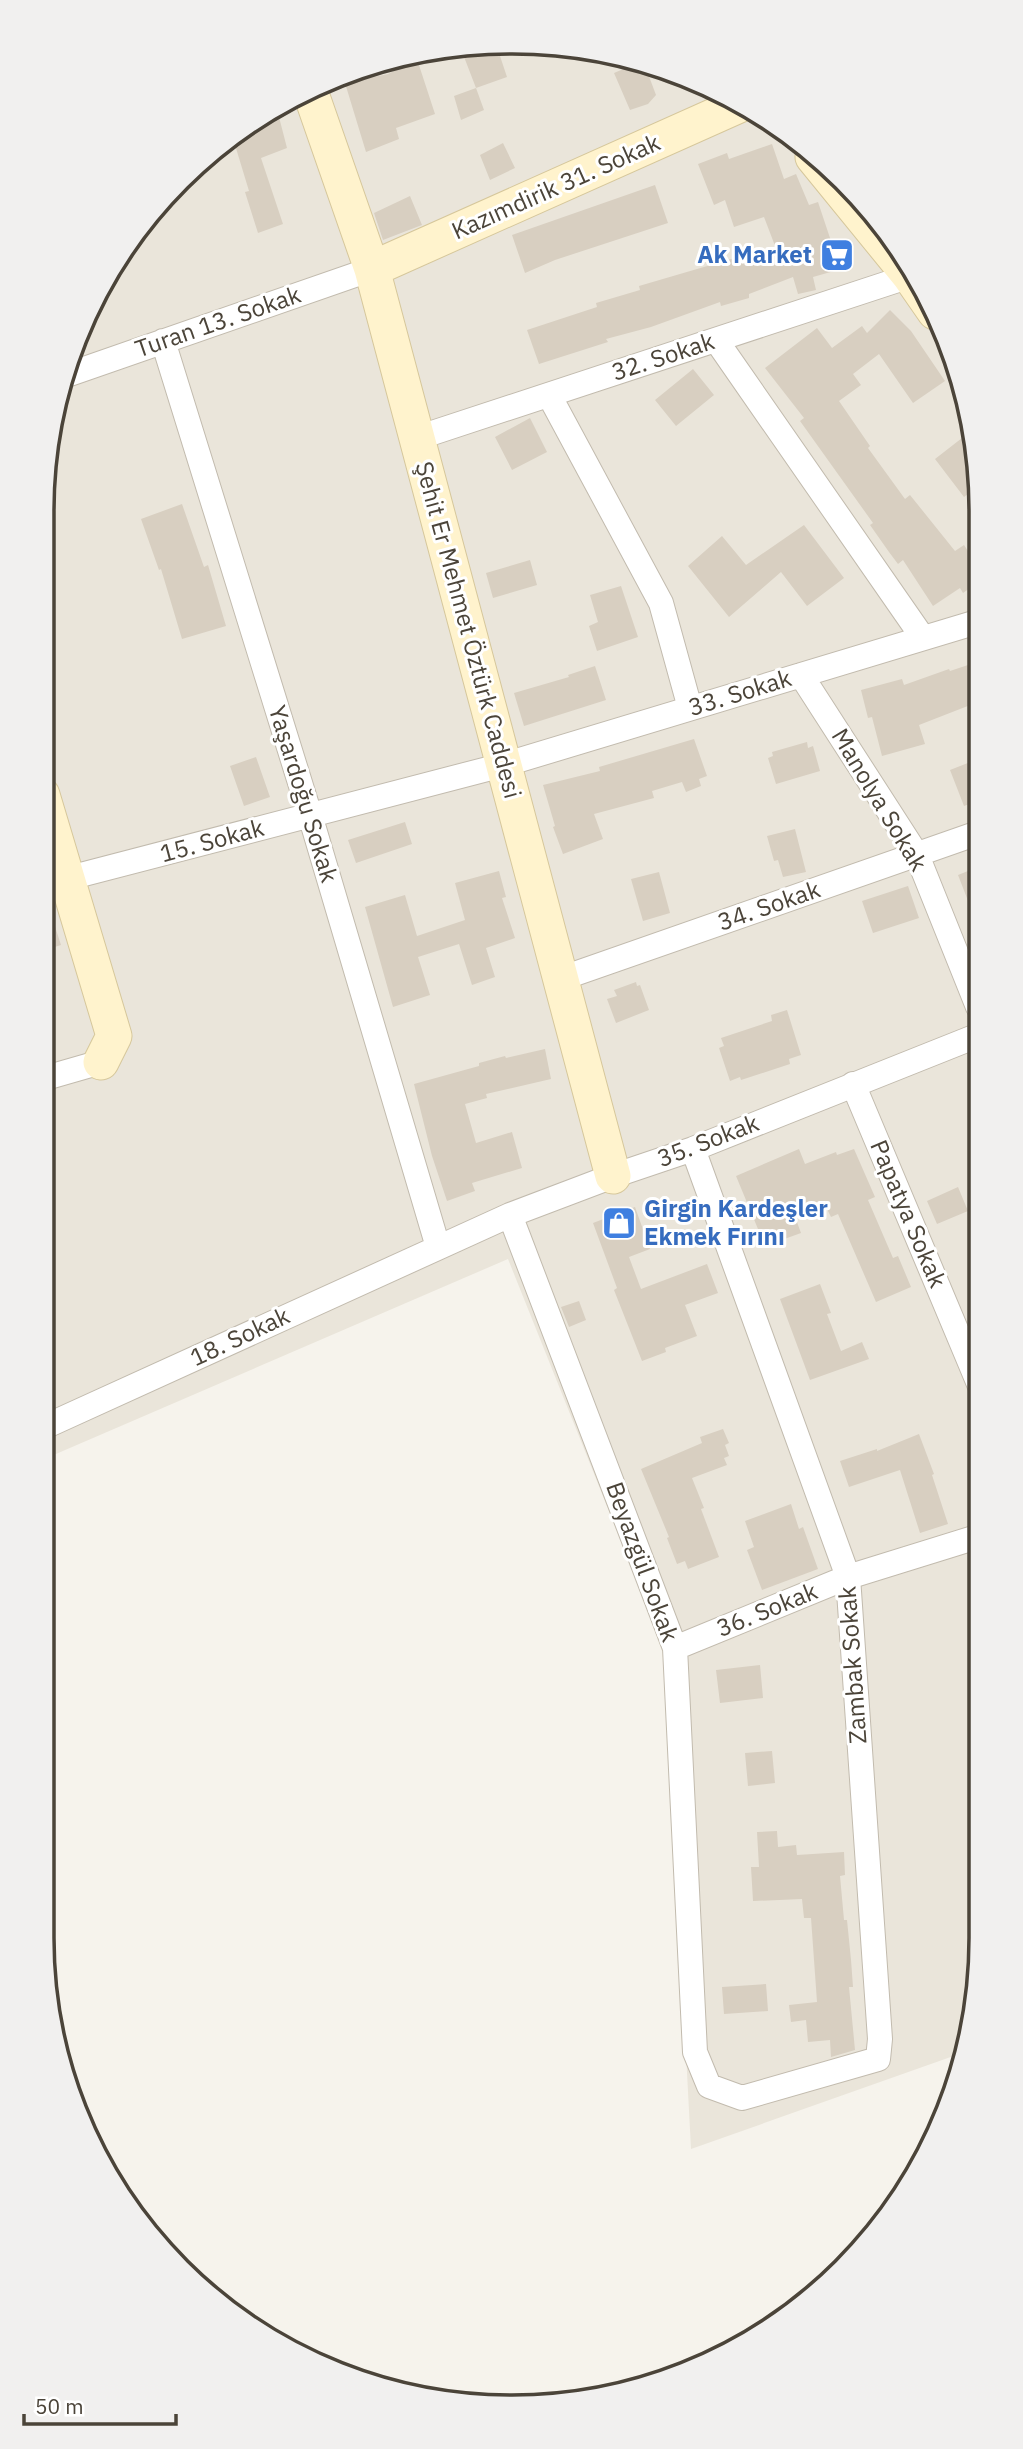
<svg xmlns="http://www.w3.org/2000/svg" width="1023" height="2449" font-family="'IBM Plex Sans',sans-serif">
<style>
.residential{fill:#eae5da}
.building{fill:#d8cfc1}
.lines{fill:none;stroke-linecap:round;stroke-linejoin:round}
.street-casing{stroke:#c2bbae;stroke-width:26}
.secondary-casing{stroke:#d6c79b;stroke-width:37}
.street{stroke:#fff;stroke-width:24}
.secondary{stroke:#fff3cd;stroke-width:35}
.labels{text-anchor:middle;stroke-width:6;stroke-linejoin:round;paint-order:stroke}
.street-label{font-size:24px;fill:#4b4439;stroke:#fff}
.shop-label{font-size:24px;font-weight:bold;fill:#366cbe;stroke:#fff;text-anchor:end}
.rim{fill:none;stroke:#4b4439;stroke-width:3.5}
</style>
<rect width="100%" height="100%" fill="#f6f3ec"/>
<!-- residential -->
<path class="residential" d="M480 43 572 46 662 67 772 121 865 202 933 304 977 450 981 1937 962 2053 691 2149 665 1651 508 1259 42 1460V512L67 361 105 277 158 202 225 139 303 91 390 58Z"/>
<!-- building -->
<path class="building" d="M485 43 496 44 507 77 476 88 461 49 471 45Z
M417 59 435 114 396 128 399 139 366 152 345 83 388 74Z
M640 62 644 63 656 95 648 104 630 110 614 73Z
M476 88 484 110 461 120 454 96Z
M279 117 287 148 261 158 283 224 258 233 245 192 249 191 232 135Z
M503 143 515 168 490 180 480 155Z
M772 144 784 179 796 174 809 205 818 202 832 244 842 241 848 267 813 277 816 290 798 294 793 277 749 294V298L721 306 720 302 651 327 606 339 608 342 539 364 527 330 597 307 596 303 640 290 639 286 738 257 739 260 777 251 764 217 734 227 725 200 714 205 698 164 727 153 729 159Z
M655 185 668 223 555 260 525 273 512 235Z
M410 196 422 225 383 240 374 213Z
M890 310 911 331 945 381 913 403 879 354 853 374 861 385 839 401 870 446 868 448 905 499 910 495 955 551 964 545 977 565V583L963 593 960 588 933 606 903 560 898 564 889 552 870 525 873 523 800 421 804 418 765 368 817 328 832 348 862 326 867 333Z
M693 369 714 395 676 426 655 400Z
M530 418 547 452 512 470 495 437Z
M971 431 977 450V487L964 497 935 459Z
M182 504 204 567 208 565 226 626 182 639 161 569 159 570 141 519Z
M804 525 844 578 807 606 781 572 729 617 688 566 722 536 746 565Z
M530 560 537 585 493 598 486 573Z
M621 586 638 637 597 651 589 626 598 622 590 595Z
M977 662 978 702 919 725 925 744 882 756 872 717 868 718 861 690 902 679 904 685 949 669 950 671Z
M595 666 606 700 524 726 514 693 569 677 568 675Z
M694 739 707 776 699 779 701 786 686 792 682 782 652 791 654 798 594 814 603 839 563 854 553 827 555 826 543 785 600 771 599 767Z
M807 742 808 748 813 746 820 771 776 784 768 758 773 756 772 752Z
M256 757 270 797 244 806 230 766Z
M978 759V801L964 806 950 770Z
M405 822 412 844 356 863 348 840Z
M795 829 806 872 783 877 778 860 774 861 767 836Z
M978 867V924H977L958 875Z
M499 871 506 897 502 898 515 938 486 948 495 977 472 985 459 944 418 957 430 995 393 1007 365 907 405 895 417 936 465 920 455 883Z
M659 872 670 913 643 921 631 879Z
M908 886 919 918 873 933 862 901Z
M42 899H46L61 945 42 951Z
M636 982 637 986 640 985 649 1010 616 1023 607 999 617 996 614 990Z
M787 1010 801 1055 789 1059 790 1064 741 1080 740 1077 730 1081 719 1048 724 1046 721 1038 772 1021 771 1015Z
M545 1049 551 1079 486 1094 487 1098 465 1104 476 1143 512 1132 522 1168 472 1183 475 1191 447 1201 432 1156 414 1084 479 1066V1063L505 1056 506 1058Z
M799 1149 805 1164 836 1152 837 1155 854 1149 875 1197 868 1200 893 1258 898 1256 911 1287 876 1302 838 1214 831 1217 823 1201 794 1214 801 1233 765 1246 736 1176Z
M958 1187 968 1211 937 1224 927 1201Z
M635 1207 650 1249 629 1257 641 1289 707 1264 718 1293 685 1305 697 1336 665 1348 666 1352 642 1361 614 1290 617 1288 593 1223Z
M820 1284 831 1313 827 1314 841 1351 862 1342 869 1359 810 1380 780 1299Z
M579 1301 586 1320 569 1327 561 1307Z
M723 1429 729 1443 725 1445 729 1456 724 1458 727 1465 692 1478 704 1508 701 1509 719 1557 688 1569 685 1561 677 1564 667 1538 669 1537 641 1469 702 1443 700 1437Z
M919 1434 934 1474 932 1475 948 1524 920 1533 900 1470 849 1487 840 1461 877 1449V1451Z
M791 1504 799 1529 803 1527 818 1569 762 1590 747 1550 754 1547 745 1521Z
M760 1665 763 1698 720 1703 716 1670Z
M772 1751 775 1783 748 1786 745 1753Z
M777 1831 778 1847 796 1845 797 1855 844 1852 845 1875 840 1876 844 1920H847L851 1960 853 1987H849L855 2050 831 2057 830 2040 808 2042 806 2020 791 2022 789 2005 817 2002 811 1918H804L802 1899 753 1901 751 1867H759L757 1832Z
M766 1984 768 2011 724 2014 722 1987Z"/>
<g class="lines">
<!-- street casing -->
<g class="street-casing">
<path id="street" d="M716 340 923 638
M163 341 310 815 438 1247
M64 376 372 269
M549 395 661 603 690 708
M417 438 910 276
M801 675 917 855 978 1007
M42 885 503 765 977 622
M560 979 978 833
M42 1079 101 1062
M853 1084 979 1384
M510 1215 675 1648 695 2052 709 2086 742 2098 878 2059 880 2039 848 1577 693 1149
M42 1428 510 1215 613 1176 693 1149 979 1035
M675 1648 848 1577 980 1536"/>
</g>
<!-- secondary casing -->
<g class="secondary-casing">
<path id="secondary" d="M309 88 372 269 613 1176
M813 157 910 276 935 312
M372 269 739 105
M42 795 114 1036 101 1062"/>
</g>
<!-- street -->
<use href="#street" class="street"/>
<!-- secondary -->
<use href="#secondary" class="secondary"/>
</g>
<!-- icons -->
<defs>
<g id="supermarket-square" transform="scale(1.75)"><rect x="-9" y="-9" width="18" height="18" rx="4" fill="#3f7fe0" stroke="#fff"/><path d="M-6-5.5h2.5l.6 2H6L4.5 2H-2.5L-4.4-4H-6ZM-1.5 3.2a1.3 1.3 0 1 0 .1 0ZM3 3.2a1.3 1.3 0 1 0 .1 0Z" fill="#fff"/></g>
<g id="shop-square" transform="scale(1.75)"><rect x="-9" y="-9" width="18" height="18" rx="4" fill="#3f7fe0" stroke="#fff"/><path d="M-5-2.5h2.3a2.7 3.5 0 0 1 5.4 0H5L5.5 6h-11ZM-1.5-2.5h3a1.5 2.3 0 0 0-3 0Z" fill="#fff"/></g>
</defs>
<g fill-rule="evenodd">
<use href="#supermarket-square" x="837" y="255"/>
<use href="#shop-square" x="619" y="1223"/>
</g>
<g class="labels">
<!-- street labels -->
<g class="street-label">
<text transform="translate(556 187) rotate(-24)" y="8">Kazımdirik 31. Sokak</text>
<text transform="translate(218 322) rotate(-19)" y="8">Turan 13. Sokak</text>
<text transform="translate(663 357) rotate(-18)" y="8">32. Sokak</text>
<text transform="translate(468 630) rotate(75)" y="8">Şehit Er Mehmet Öztürk Caddesi</text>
<text transform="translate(740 693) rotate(-17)" y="8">33. Sokak</text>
<text transform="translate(303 794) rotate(73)" y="8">Yaşardoğu Sokak</text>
<text transform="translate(879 800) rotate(59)" y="8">Manolya Sokak</text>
<text transform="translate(212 841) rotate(-15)" y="8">15. Sokak</text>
<text transform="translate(769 906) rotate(-19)" y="8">34. Sokak</text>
<text transform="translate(708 1141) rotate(-21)" y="8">35. Sokak</text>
<text transform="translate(908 1214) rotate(67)" y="8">Papatya Sokak</text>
<text transform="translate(240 1337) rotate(-25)" y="8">18. Sokak</text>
<text transform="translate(642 1562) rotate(70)" y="8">Beyazgül Sokak</text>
<text transform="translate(767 1610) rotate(-22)" y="8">36. Sokak</text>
<text transform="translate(853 1665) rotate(-94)" y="8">Zambak Sokak</text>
</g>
<!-- shop labels -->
<g class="shop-label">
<text x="812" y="263">Ak Market</text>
<text x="644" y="1217" text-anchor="start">Girgin Kardeşler<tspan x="644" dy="28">Ekmek Fırını</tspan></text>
</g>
</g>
<!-- crop -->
<path d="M0 0H1023V2449H0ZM511 54H512A457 457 0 0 1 969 511V1938A457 457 0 0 1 512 2395H511A457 457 0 0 1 54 1938V511A457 457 0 0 1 511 54Z" fill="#f1f0ef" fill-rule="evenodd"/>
<path class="rim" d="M511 54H512A457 457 0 0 1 969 511V1938A457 457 0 0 1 512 2395H511A457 457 0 0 1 54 1938V511A457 457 0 0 1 511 54Z"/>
<!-- scale -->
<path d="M24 2414v10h152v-10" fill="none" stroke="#4b4439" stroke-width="3.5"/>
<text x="35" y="2414" font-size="21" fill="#4b4439" stroke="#ffffff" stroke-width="5" paint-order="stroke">50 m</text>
</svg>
